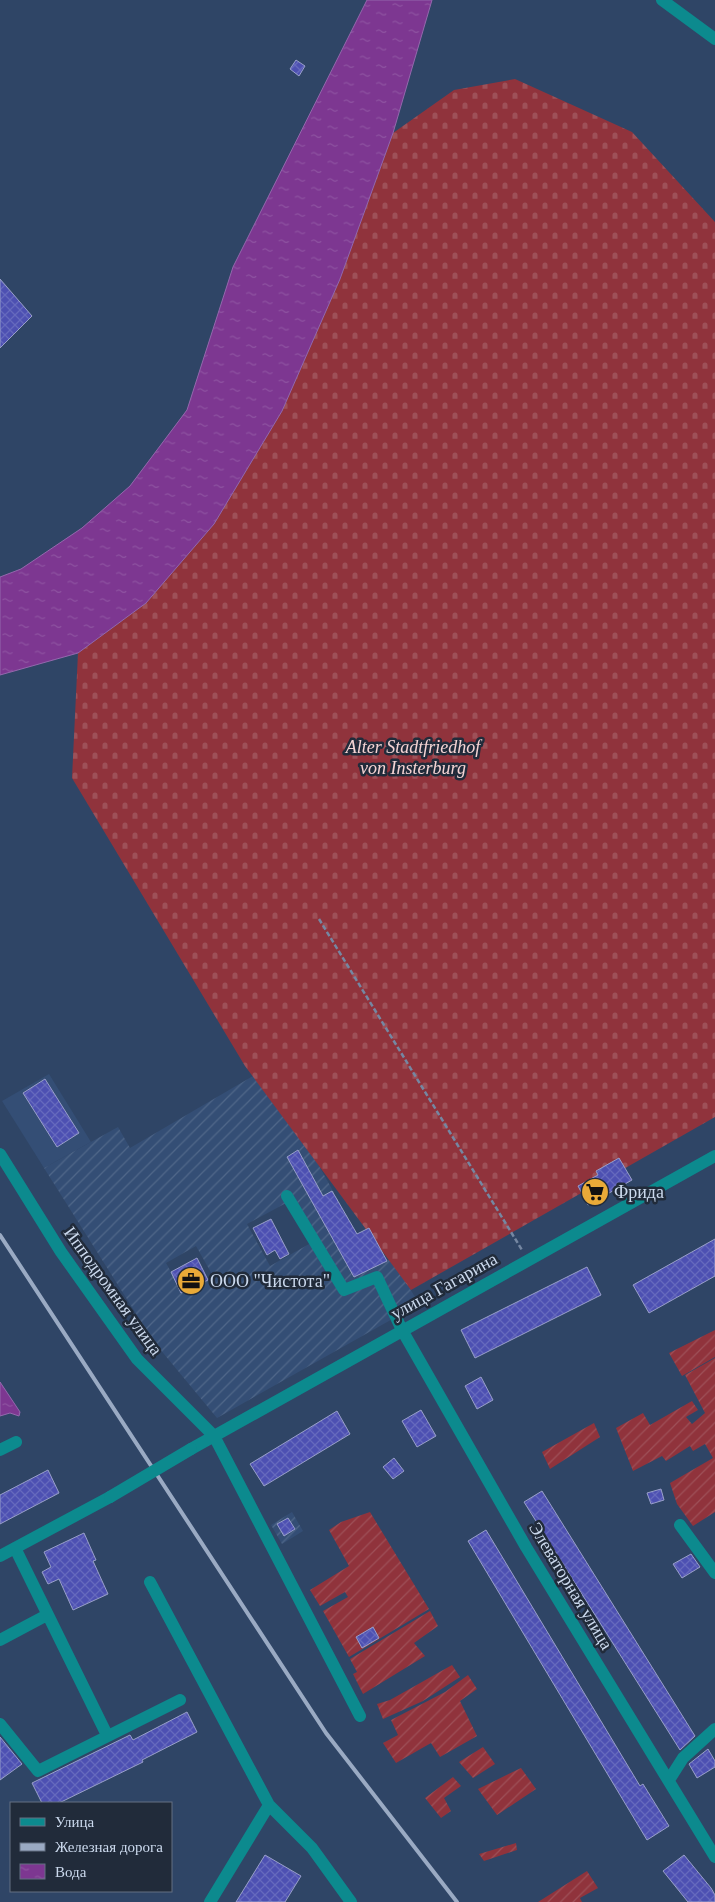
<svg xmlns="http://www.w3.org/2000/svg" width="715" height="1902" font-family="'Times New Roman',serif">
<style>
.built{fill:#344e75}
.industrial{fill:url(#industrial-furrows);fill-rule:evenodd}
.cemetery{fill:url(#cemetery-stones)}
.garden{fill:url(#garden-furrows)}
.water{fill:url(#water-ripples);stroke:#9468ad}
.building{fill:url(#building-cross-hatch);stroke:#989fc9}
.lines{fill:none;stroke-linecap:round;stroke-linejoin:round}
.path{stroke:#7587a2;stroke-width:2.5;stroke-dasharray:5 2.5;stroke-linecap:butt}
.minor{stroke:#0c8a8e;stroke-width:12}
.rail{stroke:#9aaac3;stroke-width:4}
.minor-bridge{stroke:#0c8a8e;stroke-width:12}
.labels{text-anchor:middle;stroke-width:5;stroke-linejoin:round;paint-order:stroke}
.park-label{font-size:18px;font-style:italic;fill:#f5d4d4;stroke:#212b3a}
.poi-label{font-size:18px;fill:#cbd9ed;stroke:#212b3a;text-anchor:start}
.street-label{font-size:18px;fill:#cbd9ed;stroke:#212b3a}
</style>
<defs>
<pattern id="industrial-furrows" width="10" height="10" patternUnits="userSpaceOnUse" patternTransform="scale(1.25)"><rect width="10" height="10" fill="#344e75"/><path d="M-1 1l2-2M0 10L10 0M9 11l2-2" fill="none" stroke="#506789"/></pattern>
<pattern id="cemetery-stones" width="16" height="16" patternUnits="userSpaceOnUse" patternTransform="scale(1.25)"><rect width="16" height="16" fill="#90333c"/><path d="M2 7V4a2 2 0 0 1 4 0v3zM10 15v-3a2 2 0 0 1 4 0v3z" fill="#9e5058"/></pattern>
<pattern id="garden-furrows" width="10" height="10" patternUnits="userSpaceOnUse" patternTransform="scale(1.25)"><rect width="10" height="10" fill="#90333c"/><path d="M-1 1l2-2M0 10L10 0M9 11l2-2" fill="none" stroke="#9e5058"/></pattern>
<pattern id="water-ripples" width="26" height="14" patternUnits="userSpaceOnUse" patternTransform="scale(1.25)"><rect width="26" height="14" fill="#7d3791"/><path d="M2 4q2-2 4 0t4 0M15 11q2-2 4 0t4 0" fill="none" stroke="#8e53a1"/></pattern>
<pattern id="building-cross-hatch" width="8" height="8" patternUnits="userSpaceOnUse" patternTransform="scale(1.25)"><rect width="8" height="8" fill="#4d50b2"/><path d="M0 0l8 8M0 8l8-8" fill="none" stroke="#6569bd"/></pattern>
</defs>
<rect width="100%" height="100%" fill="#2f4566"/>
<!-- built -->
<path class="built" d="M49 1074 91 1142 44 1168 2 1101Z"/>
<!-- industrial -->
<path class="industrial" d="M265 1069 357 1234 387 1261 392 1258 419 1304 217 1418 154 1342 44 1168 118 1127 130 1148ZM288 1202 311 1243 270 1266 247 1224ZM196 1246 213 1276 183 1293 166 1263Z
M292 1512 303 1531 282 1544 271 1525Z"/>
<!-- cemetery -->
<path class="cemetery" d="M515 79 632 132 715 222V1117L411 1290 245 1066 72 778 78 653 146 603 214 524 282 411 340 279 393 133 454 90Z"/>
<!-- garden -->
<path class="garden" d="M715 1330V1357L682 1376 669 1353Z
M715 1358V1512L693 1526 677 1504 670 1483 713 1458 705 1444 693 1451 690 1446 666 1461 662 1456 633 1471 616 1428 643 1413 650 1425 692 1401 698 1410 686 1417 692 1424 705 1413 685 1375Z
M594 1423 600 1437 550 1469 542 1452Z
M370 1512 429 1609 349 1657 323 1611 348 1597 345 1592 320 1606 310 1590 349 1566 329 1530 341 1522Z
M430 1611 438 1626 414 1643 425 1656 363 1694 353 1674 357 1672 350 1659Z
M452 1665 460 1677 423 1701 383 1719 377 1704 390 1700Z
M468 1675 477 1689 460 1701 477 1736 440 1757 431 1743 396 1763 383 1743 398 1735 391 1720 445 1692Z
M483 1747 495 1764 473 1778 459 1762Z
M521 1768 536 1789 497 1815 478 1789Z
M453 1777 461 1786 444 1798 451 1811 441 1818 425 1798Z
M516 1843 517 1850 484 1861 479 1854Z
M587 1871 598 1888 580 1898 582 1902H538Z"/>
<!-- water -->
<path class="water" d="M367 0H432L393 133 340 279 282 411 214 524 146 603 78 653 0 675V577L21 569 82 528 130 486 187 410 233 267Z
M0 1382 20 1412 19 1416 10 1413 0 1416Z"/>
<!-- building -->
<path class="building" d="M296 60 305 66 299 76 290 69Z
M0 279 32 316 0 348Z
M45 1079 79 1133 57 1147 23 1093Z
M298 1150 323 1196 332 1191 357 1234 369 1228 387 1261 354 1277 287 1157Z
M619 1158 632 1180 588 1205 578 1186 598 1175 596 1171Z
M271 1219 289 1254 280 1259 275 1250 267 1255 253 1228Z
M715 1239V1276L649 1313 633 1285Z
M197 1258 208 1280 181 1293 171 1272Z
M587 1267 601 1295 475 1358 461 1330Z
M481 1377 493 1400 477 1409 465 1386Z
M421 1410 436 1436 417 1447 402 1421Z
M337 1411 350 1434 264 1486 250 1464Z
M394 1458 404 1471 393 1479 383 1467Z
M48 1470 59 1493 0 1524V1495Z
M661 1489 664 1500 651 1504 647 1493Z
M542 1491 695 1736 680 1750 524 1502Z
M288 1518 295 1529 284 1536 277 1524Z
M486 1530 640 1786 643 1784 669 1826 647 1840 468 1541Z
M84 1533 96 1560 93 1561 108 1594 73 1610 59 1579 48 1584 42 1572 51 1567 44 1552Z
M691 1554 700 1567 682 1578 673 1564Z
M373 1627 379 1638 362 1648 356 1637Z
M187 1712 197 1732 142 1760 143 1762 59 1803H42L32 1783 130 1735 133 1740Z
M0 1737 22 1764 0 1780Z
M708 1749 715 1761V1767L697 1778 689 1764Z
M265 1855 301 1876 285 1902H236Z
M684 1855 711 1888 715 1895V1902H688L663 1871Z"/>
<g class="lines">
<!-- path -->
<path class="path" d="M319 919 522 1250"/>
<!-- minor -->
<path class="minor" d="M662 0 715 39
M0 1154 61 1252 137 1359 214 1436 360 1716
M287 1196 344 1290 377 1277 402 1330 526 1547 715 1857
M191 1449 715 1156
M0 1450 16 1442
M680 1525 715 1573
M15 1548 107 1735
M0 1556 110 1497
M150 1582 269 1805 210 1902
M0 1640 47 1615
M0 1724 38 1771 180 1700
M669 1780 683 1758 715 1729
M269 1805 312 1848 351 1902"/>
<!-- rail -->
<path class="rail" d="M0 1235 326 1733 457 1902"/>
<!-- minor-bridge -->
<path class="minor-bridge" d="M110 1497 191 1449"/>
</g>
<!-- icons -->
<defs>
<g id="supermarket-disc" transform="scale(1.4375)"><circle r="9.5" fill="#e9aa38" stroke="#212b3a"/><path d="M-6-5.5h2.5l.6 2H6L4.5 2H-2.5L-4.4-4H-6ZM-1.5 3.2a1.3 1.3 0 1 0 .1 0ZM3 3.2a1.3 1.3 0 1 0 .1 0Z" fill="#111"/></g>
<g id="office-disc" transform="scale(1.4375)"><circle r="9.5" fill="#e9aa38" stroke="#212b3a"/><path d="M-6-3h4V-5.5h4V-3h4V5H-6ZM-1-4.5V-3h2v-1.5ZM-6 0V1H6V0Z" fill="#111"/></g>
</defs>
<g fill-rule="evenodd">
<use href="#supermarket-disc" x="595" y="1192"/>
<use href="#office-disc" x="191" y="1281"/>
</g>
<g class="labels">
<!-- park labels -->
<g class="park-label">
<text x="413" y="753">Alter Stadtfriedhof<tspan x="413" dy="21">von Insterburg</tspan></text>
</g>
<!-- poi labels -->
<g class="poi-label">
<text x="614" y="1198">Фрида</text>
<text x="210" y="1287">ООО "Чистота"</text>
</g>
<!-- street labels -->
<g class="street-label">
<text transform="translate(444 1286) rotate(-29)" y="6">улица Гагарина</text>
<text transform="translate(113 1291) rotate(54)" y="6">Ипподромная улица</text>
<text transform="translate(571 1586) rotate(59)" y="6">Элеваторная улица</text>
</g>
</g>
<!-- legend -->
<rect x="10" y="1802" width="162" height="90" fill="#212b3a" stroke="#657182"/>
<rect x="20" y="1818" width="25" height="8" fill="#0c8a8e" stroke="#657182"/>
<text x="55" y="1827" font-size="15" fill="#cbd9ed">Улица</text>
<rect x="20" y="1843" width="25" height="8" fill="#9aaac3" stroke="#657182"/>
<text x="55" y="1852" font-size="15" fill="#cbd9ed">Железная дорога</text>
<rect x="20" y="1864" width="25" height="15" fill="url(#water-ripples)" stroke="#657182"/>
<text x="55" y="1877" font-size="15" fill="#cbd9ed">Вода</text>
</svg>
